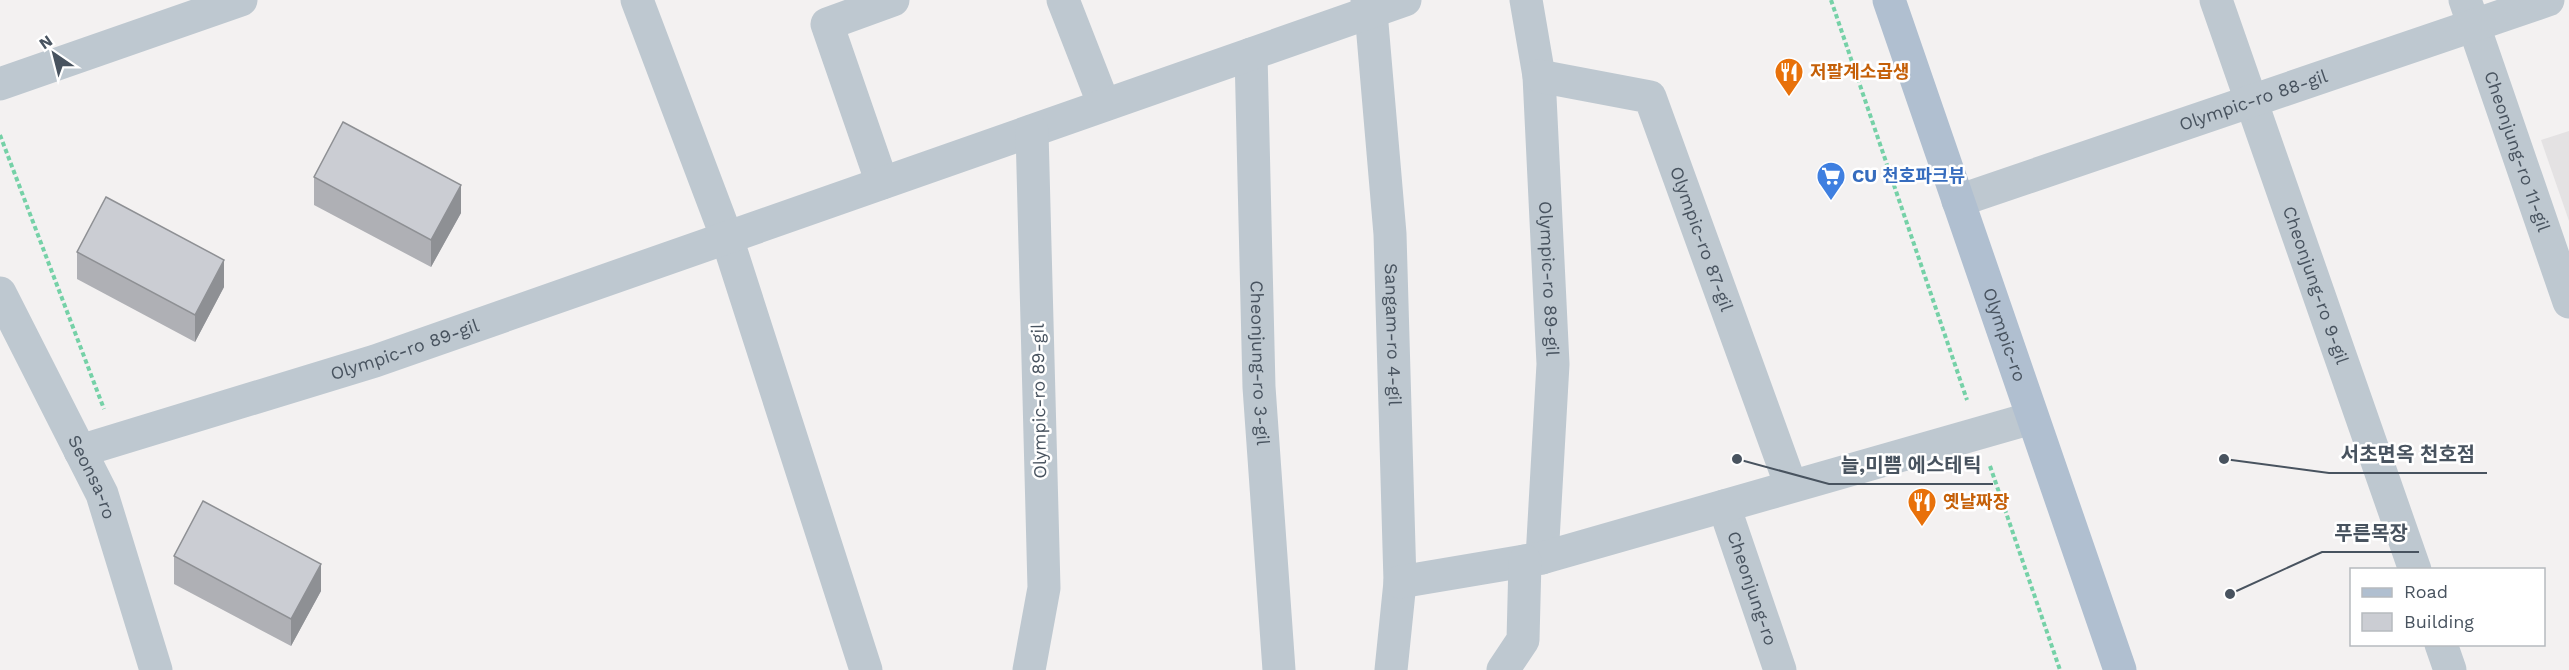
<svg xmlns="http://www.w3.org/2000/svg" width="2569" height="670" font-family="'Work Sans','Noto Sans KR',sans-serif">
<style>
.education{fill:#e4e2e3}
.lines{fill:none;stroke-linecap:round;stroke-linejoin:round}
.path{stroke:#75d1a7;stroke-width:4;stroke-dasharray:4.5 3;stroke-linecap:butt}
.minor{stroke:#bec8d0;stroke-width:33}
.major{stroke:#b0bfd0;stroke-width:33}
.wall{fill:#afb0b5}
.shaded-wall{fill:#8e9094}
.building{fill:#cbcdd3;stroke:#8e9094;stroke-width:1.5}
.labels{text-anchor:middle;stroke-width:5;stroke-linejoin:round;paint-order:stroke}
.food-label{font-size:18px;font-weight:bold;fill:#c56008;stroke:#fff;text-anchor:start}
.street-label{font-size:18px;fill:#48535f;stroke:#fff}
.shop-label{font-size:18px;font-weight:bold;fill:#366cbe;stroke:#fff;text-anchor:start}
.leader{fill:none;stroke:#48535f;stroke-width:2}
.callout-dot{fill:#48535f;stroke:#fff;stroke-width:2}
.callout-label{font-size:20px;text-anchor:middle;font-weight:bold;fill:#48535f;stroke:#fff;stroke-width:5;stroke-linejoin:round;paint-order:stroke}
</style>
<rect width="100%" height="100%" fill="#f3f1f1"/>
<!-- education -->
<path class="education" d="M2569 131V221L2541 140Z"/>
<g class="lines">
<!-- path -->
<path class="path" d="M1831 0 1967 400
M0 135 104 409
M1990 466 2060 670"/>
<!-- minor -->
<g class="minor">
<path d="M637 0 727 238 866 670"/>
<path d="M1063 0 1104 105"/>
<path id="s1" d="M1367 0 1371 12 1390 234 1400 582 1391 670"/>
<path id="s2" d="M1526 0 1539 76 1553 364 1542 558"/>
<path id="s3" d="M2216 0 2415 570"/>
<path id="s4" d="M2465 0 2569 302"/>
<path id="s5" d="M1251 54 1259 387 1279 670"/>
<path id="s6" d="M1539 76 1650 97 1791 486"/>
<path d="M0 84 241 0"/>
<path d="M882 183 827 24 893 0"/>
<path id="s7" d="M1958 201 2548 0"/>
<path id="s8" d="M0 293 102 494 156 670"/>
<path id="s9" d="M80 451 375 361 1405 0"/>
<path id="s10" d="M1724 506 1780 670"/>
<path d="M1400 582 1542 558 2032 418"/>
<path d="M2441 644 2450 670"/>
<path d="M1029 670 1044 588 1032 131"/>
<path d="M1503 670 1523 640 1525 561"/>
</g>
<!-- major -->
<path class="major" id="s11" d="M1889 0 2120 670"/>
</g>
<!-- wall -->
<path class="wall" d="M314 177 461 213 431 267 314 205Z
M77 252 224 287 195 342 77 279Z
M174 556 321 591 291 646 174 584Z"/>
<!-- shaded-wall -->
<path class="shaded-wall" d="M461 185V213L431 267V240Z
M224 260V287L195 342V315Z
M321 564V591L291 646V619Z"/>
<!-- building -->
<path class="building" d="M343 122 461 185 431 240 314 177Z
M106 197 224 260 195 315 77 252Z
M203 501 321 564 291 619 174 556Z"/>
<!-- icons -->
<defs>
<g id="restaurant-pin" transform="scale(1.5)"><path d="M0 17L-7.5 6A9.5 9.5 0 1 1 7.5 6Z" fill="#e8710a" stroke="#fff"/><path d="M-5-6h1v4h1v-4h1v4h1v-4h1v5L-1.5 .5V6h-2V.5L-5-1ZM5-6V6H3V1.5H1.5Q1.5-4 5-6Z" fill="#fff"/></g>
<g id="supermarket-pin" transform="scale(1.5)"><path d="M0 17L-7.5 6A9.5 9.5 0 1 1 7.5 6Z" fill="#3f7fe0" stroke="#fff"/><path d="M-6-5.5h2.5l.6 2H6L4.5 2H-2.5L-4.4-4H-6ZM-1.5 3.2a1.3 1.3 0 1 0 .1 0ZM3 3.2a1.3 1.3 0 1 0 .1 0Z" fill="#fff"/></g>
</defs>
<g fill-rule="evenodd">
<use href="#restaurant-pin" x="1789" y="72"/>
<use href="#supermarket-pin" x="1831" y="176"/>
<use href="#restaurant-pin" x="1922" y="502"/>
</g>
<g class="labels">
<!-- food labels -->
<g class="food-label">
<text x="1810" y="78">저팔계소곱생</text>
<text x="1943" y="508">옛날짜장</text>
</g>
<!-- street labels -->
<g class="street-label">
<text dy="6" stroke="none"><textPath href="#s7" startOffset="312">Olympic-ro 88-gil</textPath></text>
<text dy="6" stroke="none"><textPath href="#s4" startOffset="160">Cheonjung-ro 11-gil</textPath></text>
<text dy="6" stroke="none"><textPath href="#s6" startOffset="264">Olympic-ro 87-gil</textPath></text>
<text dy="6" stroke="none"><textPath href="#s2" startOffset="280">Olympic-ro 89-gil</textPath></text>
<text dy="6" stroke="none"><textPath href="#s3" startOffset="302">Cheonjung-ro 9-gil</textPath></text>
<text dy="6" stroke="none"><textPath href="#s1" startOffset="336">Sangam-ro 4-gil</textPath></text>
<text dy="6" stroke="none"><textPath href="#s11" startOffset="354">Olympic-ro</textPath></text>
<text dy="6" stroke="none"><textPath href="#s9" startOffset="340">Olympic-ro 89-gil</textPath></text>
<text dy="6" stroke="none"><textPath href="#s5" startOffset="309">Cheonjung-ro 3-gil</textPath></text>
<text transform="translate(1039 401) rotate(-91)" y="6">Olympic-ro 89-gil</text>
<text dy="6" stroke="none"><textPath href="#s8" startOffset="206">Seonsa-ro</textPath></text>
<text dy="6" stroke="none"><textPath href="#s10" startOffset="87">Cheonjung-ro</textPath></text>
</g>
<!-- shop labels -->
<g class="shop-label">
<text x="1852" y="182">CU 천호파크뷰</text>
</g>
</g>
<!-- callouts -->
<path class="leader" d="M2224 459L2329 473H2487M1737 459L1829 484H1993M2230 594L2322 552H2419"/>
<g class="callout-dot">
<circle cx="2224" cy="459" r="6"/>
<circle cx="1737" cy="459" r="6"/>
<circle cx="2230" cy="594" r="6"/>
</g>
<g class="callout-label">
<text x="2408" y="461">서초면옥 천호점</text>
<text x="1911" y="472">늘,미쁨 에스테틱</text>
<text x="2371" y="540">푸른목장</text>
</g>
<!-- legend -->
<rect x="2350" y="568" width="195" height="78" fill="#ffffff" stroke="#b6babf" stroke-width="1.5"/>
<rect x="2362" y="588" width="30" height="9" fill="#b0bfd0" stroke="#b6babf" stroke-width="1.5"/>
<text x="2404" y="598" font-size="18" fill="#48535f">Road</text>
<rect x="2362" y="613" width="30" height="18" fill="#cbcdd3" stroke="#b6babf" stroke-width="1.5"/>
<text x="2404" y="628" font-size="18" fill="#48535f">Building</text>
<!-- north arrow -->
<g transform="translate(54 54) rotate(325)" stroke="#ffffff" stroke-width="4.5" paint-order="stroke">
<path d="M0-4.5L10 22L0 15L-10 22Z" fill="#48535f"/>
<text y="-9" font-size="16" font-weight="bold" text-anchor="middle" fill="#48535f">N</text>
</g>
</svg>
